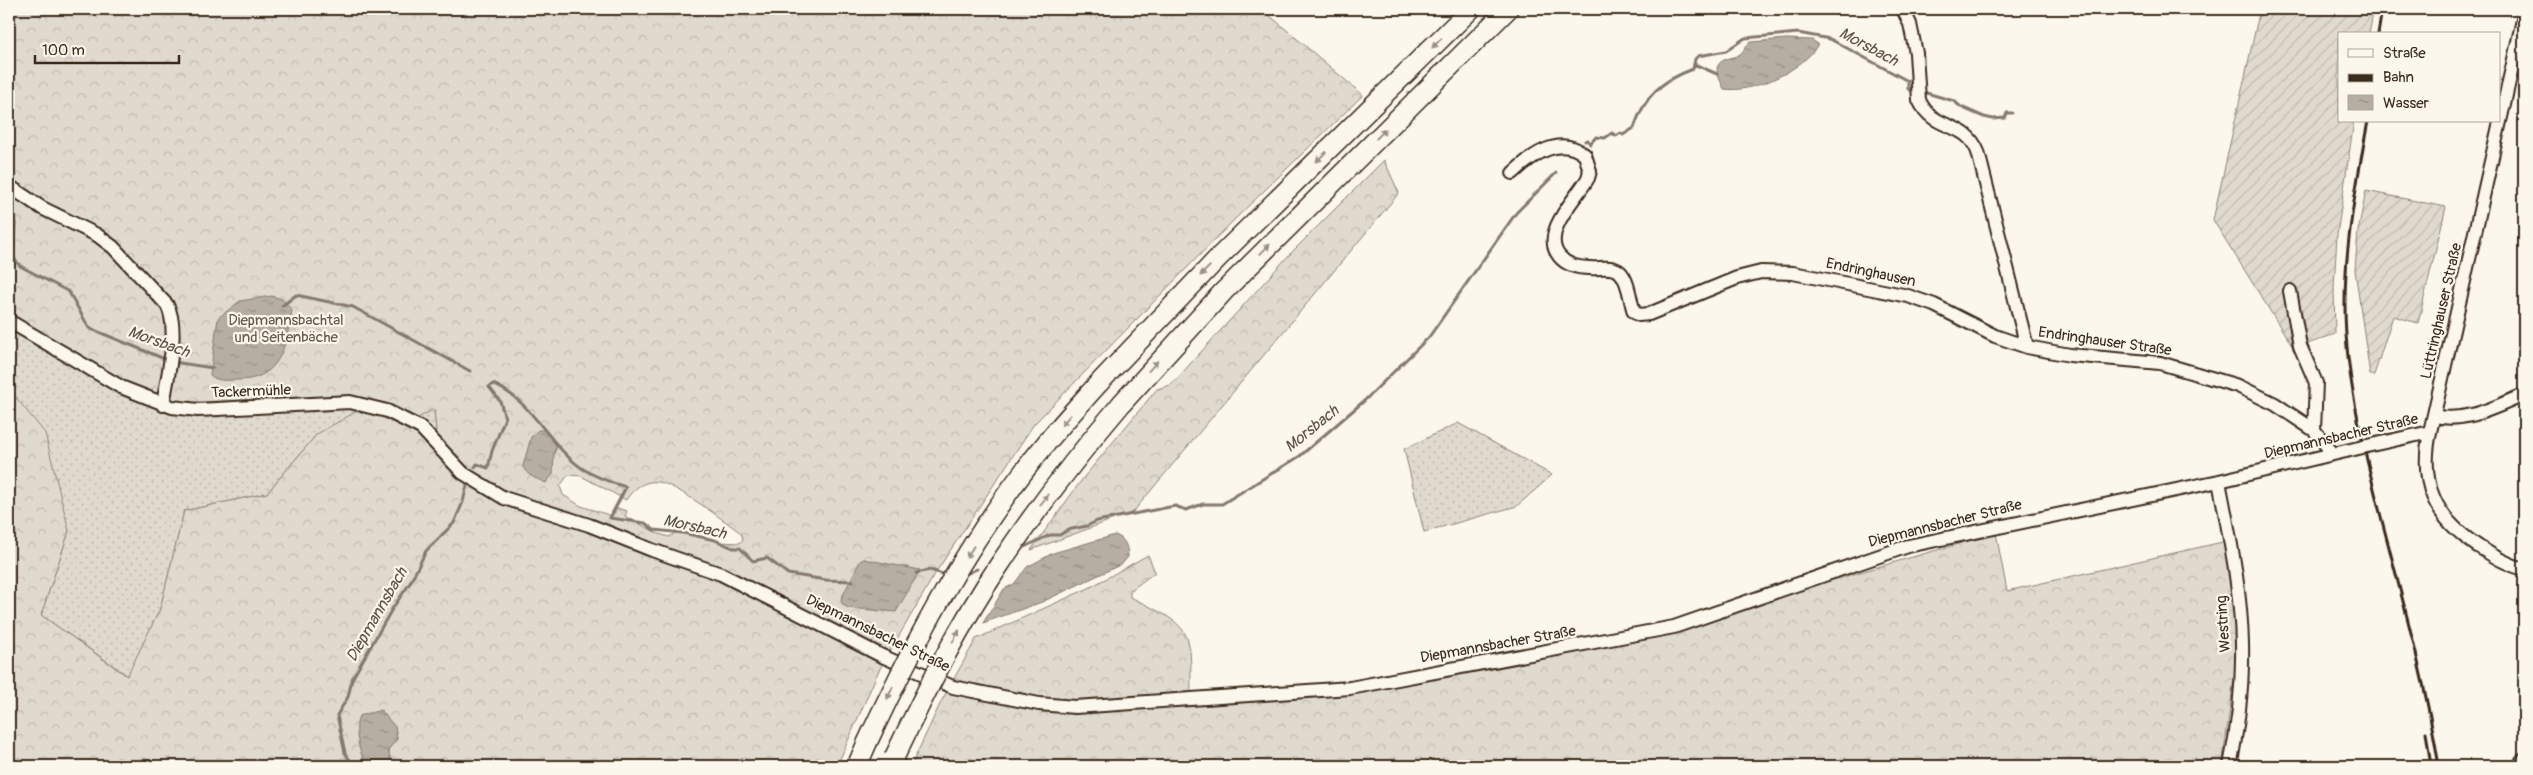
<svg xmlns="http://www.w3.org/2000/svg" width="2533" height="775" font-family="Pangolin,sans-serif">
<style>
.grass{fill:url(#grass-dots);stroke:#8d8276}
.forest{fill:url(#forest-crowns);stroke:#8d8276;fill-rule:evenodd}
.garden{fill:url(#garden-furrows);stroke:#8d8276}
.water{fill:url(#water-ripples);stroke:#85796d}
.lines{fill:none;stroke-linecap:round;stroke-linejoin:round}
.stream{stroke:#85796d;stroke-width:3}
.minor-casing{stroke:#3b2a1e;stroke-width:16}
.highway-casing{stroke:#3b2a1e;stroke-width:22}
.minor{stroke:#fbf7ec;stroke-width:12}
.highway{stroke:#fbf7ec;stroke-width:19}
.rail{stroke:#3b2a1e;stroke-width:3}
.minor-bridge-casing{stroke:#3b2a1e;stroke-width:16;stroke-linecap:butt}
.highway-bridge-casing{stroke:#3b2a1e;stroke-width:22;stroke-linecap:butt}
.minor-bridge{stroke:#fbf7ec;stroke-width:12}
.highway-bridge{stroke:#fbf7ec;stroke-width:19}
.oneway{fill:#9b9085}
.labels{text-anchor:middle;stroke-width:4.5;stroke-linejoin:round;paint-order:stroke}
.street-label{font-size:15px;fill:#3b2a1e;stroke:#fbf7ec}
.park-label{font-size:15px;fill:#64564a;stroke:#fbf7ec}
.water-label{font-size:16px;font-style:italic;fill:#605246;stroke:#fbf7ec}
</style>
<defs>
<pattern id="grass-dots" width="8" height="8" patternUnits="userSpaceOnUse" patternTransform="scale(1.25)"><rect width="8" height="8" fill="#dfd9ce"/><path d="M2 2h.1M6 6h.1" fill="none" stroke="#c0bab0" stroke-width="1.8" stroke-linecap="round"/></pattern>
<pattern id="forest-crowns" width="20" height="18" patternUnits="userSpaceOnUse" patternTransform="scale(1.25)"><rect width="20" height="18" fill="#dfd9ce"/><path d="M2 6a3 3 0 1 1 6 0M12 15a3 3 0 1 1 6 0" fill="none" stroke="#c0bab0"/></pattern>
<pattern id="garden-furrows" width="10" height="10" patternUnits="userSpaceOnUse" patternTransform="scale(1.25)"><rect width="10" height="10" fill="#dfd9ce"/><path d="M-1 1l2-2M0 10L10 0M9 11l2-2" fill="none" stroke="#c0bab0"/></pattern>
<pattern id="water-ripples" width="26" height="14" patternUnits="userSpaceOnUse" patternTransform="scale(1.25)"><rect width="26" height="14" fill="#b6aea2"/><path d="M2 4q2-2 4 0t4 0M15 11q2-2 4 0t4 0" fill="none" stroke="#958e83"/></pattern>
</defs>
<rect width="100%" height="100%" fill="#fbf7ec"/>
<filter id="ink" filterUnits="userSpaceOnUse"><feTurbulence type="fractalNoise" baseFrequency=".02" numOctaves="2"/><feDisplacementMap in="SourceGraphic" scale="10" xChannelSelector="R" yChannelSelector="G"/><feConvolveMatrix kernelMatrix="1 2 1 2 8 2 1 2 1" color-interpolation-filters="sRGB"/></filter>
<g filter="url(#ink)">
<!-- grass -->
<path class="grass" d="M9 268 273 377 434 402 436 431 317 434 267 493 184 511 160 609 128 676 41 615 69 531 14 395 9 392Z
M1458 423 1552 475 1517 506 1424 532 1404 449Z"/>
<!-- forest -->
<path class="forest" d="M9 9H1262L1363 95 1236 218 1034 424 936 572 878 672 837 766H392L388 749 397 739 395 727 380 710 361 752 366 766H9V392L14 395 45 433 69 531 41 615 127 676 160 609 184 511 267 493 317 434 366 406 424 433 436 431 434 409 418 418 385 403 342 396 178 403 136 389 9 317ZM531 443 557 447 554 453 523 466ZM568 475 581 476 626 500C633 489 644 480 658 482 674 483 726 522 741 533L743 539 740 543 720 542 678 531 669 537 659 534 625 516 627 511 617 508 612 516 581 506 563 495 560 486Z
M1384 160 1399 193 1133 512 1031 550 1084 477 1157 389 1171 385 1290 254Z
M1996 533 2007 591 2227 541 2239 642 2222 766H911L941 702 976 639 1089 588 1148 555 1155 572 1130 591V597C1198 629 1190 631 1191 702L1351 691 1702 624 1798 590Z"/>
<!-- garden -->
<path class="garden" d="M2260 9H2374L2369 34H2339V121H2354L2337 235 2334 287 2335 334 2294 349 2213 220Z
M2366 191 2446 207 2418 323 2393 316 2374 375H2370L2355 270 2358 231Z"/>
<!-- water -->
<path class="water" d="M1786 39 1812 40 1818 44C1805 69 1752 94 1724 89 1718 75 1710 64 1729 58 1733 57 1738 56 1740 54 1745 50 1745 45 1751 42Z
M271 296 282 299 292 310C286 347 280 381 236 380 226 380 218 382 210 375L218 318 240 301Z
M538 430H544L557 445 554 453 553 474 546 483C538 479 526 476 523 466L531 437Z
M1115 535C1125 538 1128 547 1128 557L1122 564 1042 602 983 623 1004 589 1014 584 1027 567 1053 553Z
M864 559 920 570 896 612 848 608 843 605 841 599 860 561Z
M381 710 395 727 397 739 388 750 392 766H366C360 752 353 731 359 716Z"/>
<g class="lines">
<!-- stream -->
<path class="stream" d="M1694 64 1717 74
M1923 92 1954 101 1961 107 1984 117 1993 119 2005 118 2007 113H2012
M1585 141 1588 140 1590 144 1596 137 1605 138 1612 133 1616 136 1621 133 1623 135 1634 128C1645 95 1661 81 1693 69L1695 59 1698 56 1726 51 1745 38 1798 33 1830 39 1908 81V89L1913 91
M9 219 15 223 14 235 9 238
M9 252 20 266 69 292 89 328 167 360
M282 306 296 295 353 307 470 371
M173 362 213 368
M489 387 493 384C533 401 548 445 583 469 596 477 612 483 626 487L610 518 645 523 654 530 683 533 715 540 733 548H740L753 561 767 558 788 574 826 580 853 581
M475 467 477 464 488 468 492 451 505 418 500 401 489 387
M1020 549 1050 535H1060L1067 530 1087 526 1097 521 1175 506 1186 510 1203 504H1222L1300 456 1364 401 1429 337 1516 213 1556 173
M916 573 930 570 946 575
M962 576 977 569
M354 766 345 753 337 715 348 697 352 679 392 609 410 583 426 551 454 523 463 502 468 481"/>
<!-- minor casing -->
<g class="minor-casing">
<path id="minor" d="M1903 9 1910 24 1916 53 1919 100C1934 133 1965 119 1978 152L2027 347
M2524 15 2430 432C2419 485 2435 518 2479 547 2494 556 2507 565 2524 569
M1513 173C1532 155 1560 134 1585 155L1590 171 1588 178C1577 198 1540 232 1559 256 1567 266 1578 268 1590 268 1600 269 1611 265 1620 272 1629 281 1630 301 1634 312L1639 315 1649 314 1737 278 1761 272 1793 273 1908 296 1934 305 1995 336 2027 347 2070 355 2160 363 2238 386 2275 404 2314 430 2333 454
M9 186 42 208 97 235 113 247 167 305C180 329 167 378 163 405
M2290 291 2300 346 2316 383 2314 430
M9 321 121 387 172 407 198 410 350 402 387 411 421 428 463 473 504 498 589 525 652 550 721 574 882 656 953 687 1039 704 1075 707 1350 688 1674 627 1908 546 2219 481 2346 451
M2434 416C2467 423 2495 407 2524 395
M2367 446 2430 432
M2219 481C2229 534 2241 589 2242 644 2243 684 2238 727 2230 766
M2519 766 2524 759"/>
</g>
<!-- highway casing -->
<g class="highway-casing">
<path id="highway" d="M1098 384 1219 257 1471 9
M1122 403 1224 291 1508 9
M857 766 867 743"/>
</g>
<!-- minor -->
<use href="#minor" class="minor"/>
<!-- highway -->
<use href="#highway" class="highway"/>
<!-- rail -->
<path class="rail" d="M2378 34 2382 9
M2368 121C2355 192 2341 263 2346 335 2350 393 2364 449 2378 505 2400 591 2425 678 2439 766
M2426 732 2431 766"/>
<!-- minor-bridge casing -->
<g class="minor-bridge-casing">
<path id="minor-bridge" d="M2346 451 2367 446"/>
</g>
<!-- highway-bridge casing -->
<g class="highway-bridge-casing">
<path id="highway-bridge" d="M867 743C916 638 973 531 1048 441 1064 421 1081 403 1098 384
M894 758C926 691 959 625 1000 564 1037 508 1078 455 1122 403"/>
</g>
<!-- minor-bridge -->
<use href="#minor-bridge" class="minor-bridge"/>
<!-- highway-bridge -->
<use href="#highway-bridge" class="highway-bridge"/>
</g>
<!-- one-way arrows -->
<defs><path id="oneway-solid" d="M-6-.8H1V-3.2L6.5 0L1 3.2V.8H-6Z" transform="scale(1.25)"/></defs>
<g class="oneway">
<use href="#oneway-solid" transform="translate(1437 43) rotate(135)"/>
<use href="#oneway-solid" transform="translate(1381 134) rotate(-45)"/>
<use href="#oneway-solid" transform="translate(1321 157) rotate(136)"/>
<use href="#oneway-solid" transform="translate(1265 249) rotate(-46)"/>
<use href="#oneway-solid" transform="translate(1205 271) rotate(135)"/>
<use href="#oneway-solid" transform="translate(1153 366) rotate(-48)"/>
<use href="#oneway-solid" transform="translate(1066 420) rotate(131)"/>
<use href="#oneway-solid" transform="translate(1044 500) rotate(-53)"/>
<use href="#oneway-solid" transform="translate(970 552) rotate(122)"/>
<use href="#oneway-solid" transform="translate(956 636) rotate(-61)"/>
<use href="#oneway-solid" transform="translate(890 693) rotate(115)"/>
</g>
</g>
<g class="labels">
<!-- street labels -->
<g class="street-label">
<text transform="translate(1871 272) rotate(12)" y="5">Endringhausen</text>
<text transform="translate(2441 311) rotate(-77)" y="5">Lüttringhauser Straße</text>
<text transform="translate(2105 341) rotate(8)" y="5">Endringhauser Straße</text>
<text transform="translate(251 391) rotate(-2)" y="5">Tackermühle</text>
<text transform="translate(2341 436) rotate(-13)" y="5">Diepmannsbacher Straße</text>
<text transform="translate(1945 523) rotate(-14)" y="5">Diepmannsbacher Straße</text>
<text transform="translate(2223 624) rotate(-94)" y="5">Westring</text>
<text transform="translate(878 633) rotate(26)" y="5">Diepmannsbacher Straße</text>
<text transform="translate(1498 644) rotate(-10)" y="5">Diepmannsbacher Straße</text>
</g>
<!-- park labels -->
<g class="park-label">
<text x="286" y="325">Diepmannsbachtal<tspan x="286" dy="17">und Seitenbäche</tspan></text>
</g>
<!-- water labels -->
<g class="water-label">
<text transform="translate(1869 46) rotate(28)" y="6">Morsbach</text>
<text transform="translate(159 341) rotate(20)" y="6">Morsbach</text>
<text transform="translate(1311 428) rotate(-39)" y="6">Morsbach</text>
<text transform="translate(695 526) rotate(13)" y="6">Morsbach</text>
<text transform="translate(376 614) rotate(-60)" y="6">Diepmannsbach</text>
</g>
</g>
<!-- margin -->
<rect width="2533" height="775" fill="none" stroke="#fbf7ec" stroke-width="30"/>
<rect x="15" y="15" width="2503" height="745" fill="none" stroke="#3b2a1e" stroke-width="2" filter="url(#ink)"/>
<!-- legend -->
<rect x="2338" y="32" width="162" height="90" fill="#fbf7ec" stroke="#aea59a"/>
<rect x="2348" y="49" width="25" height="8" fill="#fbf7ec" stroke="#aea59a"/>
<text x="2383" y="58" font-size="15" fill="#3b2a1e">Straße</text>
<rect x="2348" y="74" width="25" height="8" fill="#3b2a1e" stroke="#aea59a"/>
<text x="2383" y="82" font-size="15" fill="#3b2a1e">Bahn</text>
<rect x="2348" y="95" width="25" height="15" fill="url(#water-ripples)" stroke="#aea59a"/>
<text x="2383" y="108" font-size="15" fill="#3b2a1e">Wasser</text>
<!-- scale -->
<path d="M35 55v8h144v-8" fill="none" stroke="#3b2a1e" stroke-width="2.5"/>
<text x="42" y="55" font-size="15" fill="#3b2a1e" stroke="#fbf7ec" stroke-width="4" paint-order="stroke">100 m</text>
</svg>
